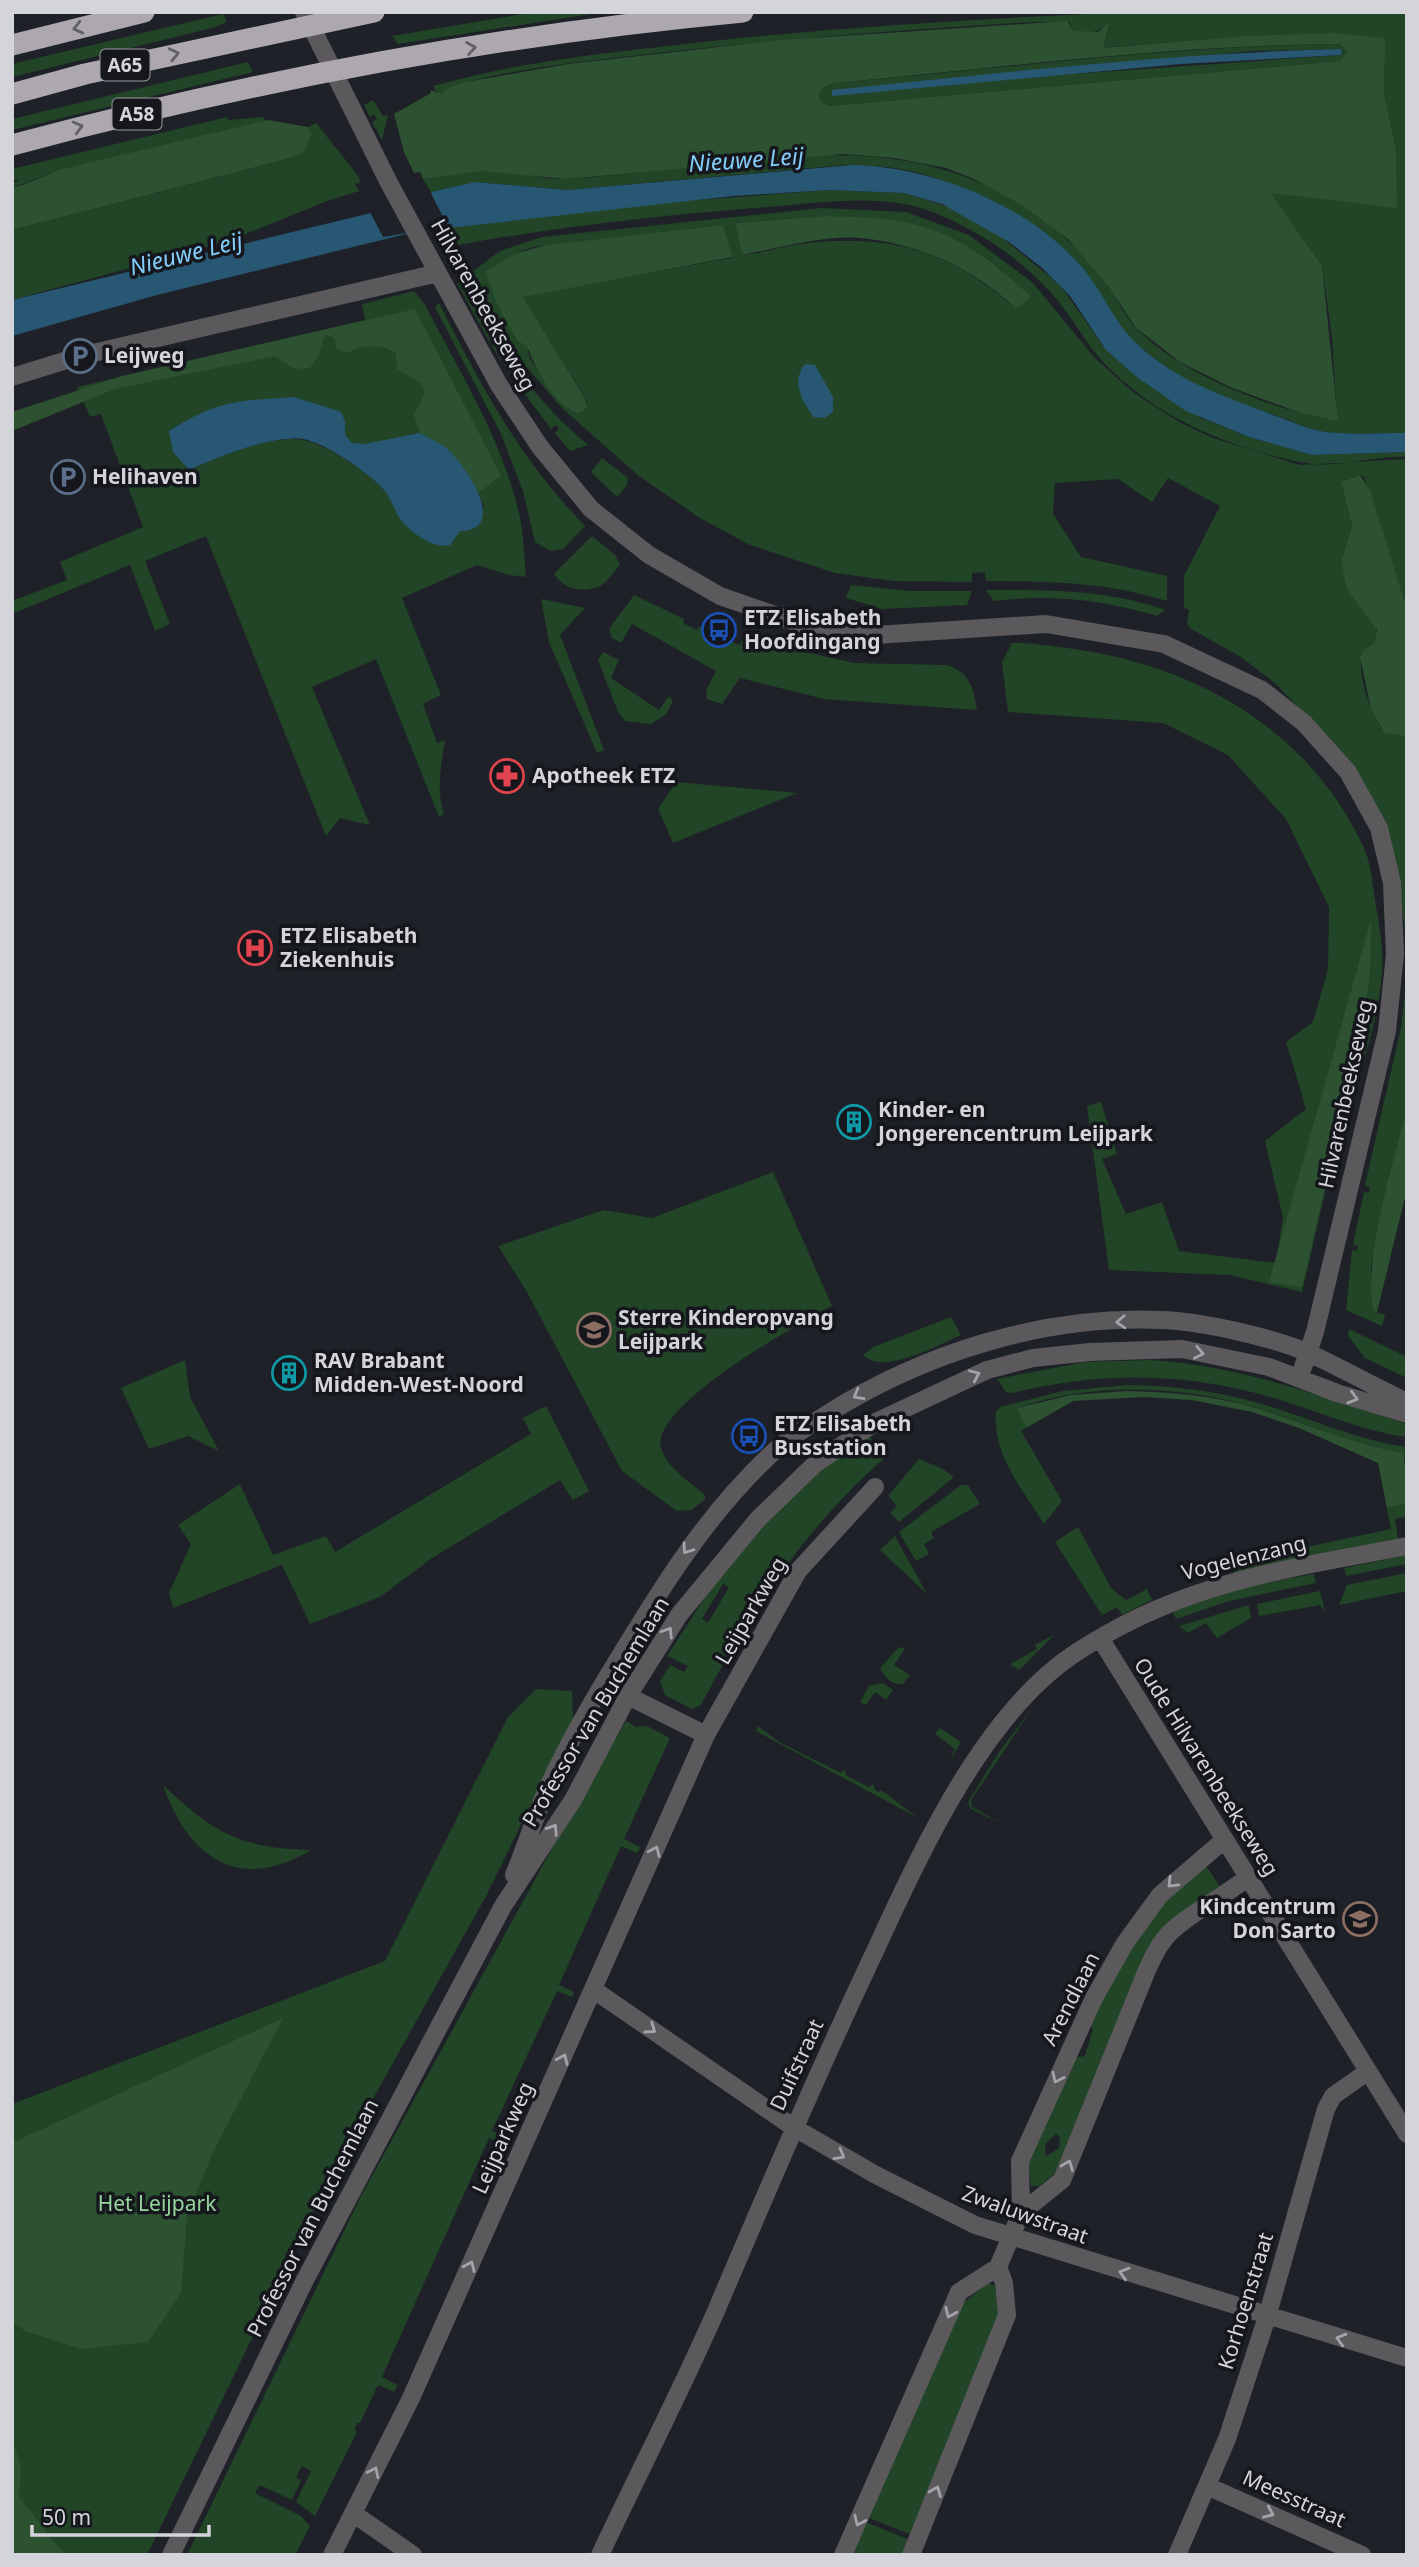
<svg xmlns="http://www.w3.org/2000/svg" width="1419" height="2567" font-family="'Noto Sans',sans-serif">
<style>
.green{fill:#214526;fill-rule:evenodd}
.forest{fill:#2c5231;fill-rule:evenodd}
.water{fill:#275773}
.pier{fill:#1e2127}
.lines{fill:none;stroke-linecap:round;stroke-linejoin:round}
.minor{stroke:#5b595c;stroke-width:18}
.highway{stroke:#ada8b0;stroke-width:21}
.oneway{stroke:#616066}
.oneway2{stroke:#a4a3a8}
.labels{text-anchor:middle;stroke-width:7;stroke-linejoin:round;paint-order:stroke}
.shield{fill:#15171d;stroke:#9b9ca1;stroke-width:2}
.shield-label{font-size:19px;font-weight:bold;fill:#d4d5da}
.street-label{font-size:21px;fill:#d4d5da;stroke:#15171d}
.poi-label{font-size:21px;font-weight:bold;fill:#d4d5da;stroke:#15171d;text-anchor:start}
.park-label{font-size:21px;fill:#97d59e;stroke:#15171d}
.water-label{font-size:23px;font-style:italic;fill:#84cefd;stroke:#15171d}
</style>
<rect width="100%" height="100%" fill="#1e2127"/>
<!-- green -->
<path class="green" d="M535 12H604L398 44 392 36Z
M1128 12H1407V433C1381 433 1353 435 1327 432 1307 430 1291 420 1272 414 1222 399 1176 380 1137 344 1107 316 1092 277 1062 248 1046 232 1025 222 1005 211 945 178 914 165 844 165L567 190 475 182 431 192 423 179C449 174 475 169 502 171 523 172 543 180 565 179 717 171 881 117 1019 203 1054 225 1085 253 1108 286 1118 300 1125 317 1138 330 1181 374 1276 412 1337 420L1332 337 1322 266 1271 193 1396 149 1384 93V38C1289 32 1197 40 1102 48L1108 23C1099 33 1086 35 1074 31L1069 22H1036C916 29 796 38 676 51 606 59 535 65 466 82 455 85 447 92 438 95L433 86C509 64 589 55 668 46 820 28 974 19 1128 12Z
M223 14 227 22 212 28 12 77V64Z
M1340 44 1347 51 1340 61 829 106 822 102 819 95 823 88 833 83C1001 69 1170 46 1340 44ZM1342 49 1341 55 832 91 1254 51Z
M248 62 253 72 12 130V119Z
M373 100 383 116 388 115 382 140 372 122 377 119 374 114 370 117 364 105Z
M227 117 228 120 264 117 265 121 59 170 12 188V183L20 180H12V169Z
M316 123 356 173 361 182 355 184 359 191 327 201 226 242 12 300V230L289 159 304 151 308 127Z
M830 190 903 193 952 208 995 232 1060 285 1106 350 1149 386 1199 417 1249 437 1312 455 1407 452V457C1374 455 1339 469 1307 463 1234 450 1158 419 1106 365 1088 347 1077 325 1062 306 1031 265 982 232 935 213 884 192 821 203 767 207 664 215 561 226 458 245L449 228 655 203Z
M821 208 906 212 969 235 1033 283 1094 357 1134 393 1181 423 1213 438 1300 465 1407 459V610L1364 477 1360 475 1341 482 1352 526 1341 561 1346 588 1374 623 1378 636 1375 643 1361 654C1359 681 1370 711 1384 733L1407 737V944L1401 900 1332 743 1275 683 1241 657 1191 629 1187 623 1189 610 1184 608V576L1220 506 1168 478 1152 502 1118 479 1055 483 1053 514 1081 557 1167 576V601C1107 582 1049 581 986 581L985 572 972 573V582L894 581 835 573 750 545 700 518 639 476 563 409 518 357 468 275 500 251 542 237ZM825 216C923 218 959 228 1032 297L1016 309C949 249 888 233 800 244 781 246 761 254 742 255L735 223ZM723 225 731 258 522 296 585 397 587 403 579 413 569 409 555 393 530 359 527 347 514 337 489 282 514 254 533 247Z
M461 280C494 342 534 400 588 445L570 451 555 433 559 429 556 425 551 429 521 389 525 386 521 382 517 385 492 346 496 342 493 338 489 341 457 283Z
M414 291 425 305C460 373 504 442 520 518 524 537 524 557 526 577L509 575 477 565 402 598 441 695 423 704 437 743 445 740C441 766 436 789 444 814L439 817 376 659 312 687 370 825 340 818 326 836 206 536 145 561 170 624 155 631 130 565 12 614V601L67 580 60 562 143 527 101 414 90 417 77 387 365 320 362 304ZM294 397 345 421V435L352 443 456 459 484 506 460 531 400 519C395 510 391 499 385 491 370 473 326 444 303 440 272 434 218 457 189 470Z
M439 303C482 387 518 457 585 526L563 549 550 551 535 542 523 491 501 434 435 307Z
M602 458 628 478 627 485 617 497 591 472Z
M592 536 615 555 620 565C614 571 607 583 600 586 582 594 564 589 554 574Z
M851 585 909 591H972L967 605 882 609 846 598Z
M986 590C1048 590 1106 589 1165 610L1157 616C1103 600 1050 594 994 601Z
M634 595 684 619 683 623 697 630 699 626 739 645 743 638 854 663 947 665C970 673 973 687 977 710L824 699 740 678 722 704 707 699 706 691 716 671 632 624 621 643 612 638 609 629Z
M541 599 585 608 560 635 604 750 597 753 549 642Z
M1012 643C1035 643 1058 647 1081 650 1202 669 1311 733 1364 848 1371 863 1372 883 1375 900 1379 923 1384 950 1382 974 1377 1029 1357 1080 1341 1133 1325 1185 1315 1239 1302 1292L1230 1275 1109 1270 1087 1106 1101 1102 1117 1154 1102 1159 1126 1214 1162 1202 1179 1251 1276 1263 1283 1218 1265 1141 1306 1109 1286 1042 1313 1022 1328 969 1329 907 1286 819 1228 755 1163 723 1008 712 1002 662Z
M603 652 619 660 611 678 659 710 669 696 673 701 666 714 651 724 625 721 618 712 598 660Z
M676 782 797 793 673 843 658 809Z
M1407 975V1107L1371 1266 1373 1311 1385 1315 1382 1326 1346 1310 1352 1250 1357 1251 1358 1246 1353 1245 1364 1192 1369 1193 1370 1188 1365 1185 1401 1028Z
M773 1172 832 1306C797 1325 651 1405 661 1448 666 1467 691 1483 705 1495V1500L691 1510 677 1511 622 1471 527 1292 498 1246 604 1210 652 1218Z
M951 1317 961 1335C937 1345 884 1376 863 1355L873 1347Z
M1349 1329 1407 1357V1378L1365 1358 1348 1336Z
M185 1360 190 1397 219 1451 188 1436 149 1449 121 1388Z
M1150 1360C1239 1365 1322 1397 1407 1424V1437C1361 1431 1318 1411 1274 1398 1186 1372 1101 1371 1012 1393L1006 1392 997 1379 1085 1362Z
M1128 1385C1174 1386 1218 1391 1262 1404 1310 1418 1357 1440 1407 1447V1472L1404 1453C1353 1444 1305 1423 1256 1408 1183 1385 1090 1382 1018 1408L1026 1428 1021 1431 1062 1501 1044 1524C1023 1490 992 1454 996 1412L1000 1407 1063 1391Z
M546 1406 589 1491 573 1500 560 1480 432 1558 380 1597 310 1624 282 1565 173 1608 169 1593 191 1544 178 1525 240 1484 273 1555 326 1536 335 1552 531 1434 523 1418Z
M867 1436 887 1451V1456C806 1526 751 1610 701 1705L692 1709 665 1695 660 1682 670 1665 684 1672 688 1666 667 1656 732 1556 809 1478ZM723 1584 729 1587 708 1623 702 1619Z
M919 1459 943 1469 954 1477 899 1522 890 1513 897 1506 888 1496Z
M961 1485H968L980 1504 931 1532 934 1538 924 1544 929 1554 916 1561 899 1532Z
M1407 1503V1527L1405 1517 1395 1519 1398 1539 1234 1573 1231 1563 1391 1529 1387 1508Z
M1078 1527 1111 1588 1126 1600 1147 1589 1152 1600 1122 1615 1117 1607 1102 1615 1055 1542Z
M895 1536 927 1594 880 1550Z
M1407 1555V1564L1346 1576 1344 1568Z
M1407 1573V1591L1339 1605 1347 1585Z
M1314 1574 1316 1583 1229 1601 1176 1619 1173 1612C1217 1590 1266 1583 1314 1574Z
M1320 1591 1325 1613 1320 1605 1259 1616 1257 1604Z
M1249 1605 1251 1618 1217 1638 1206 1623 1188 1633 1179 1626Z
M1055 1634 1019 1670 1010 1664 1037 1649 1035 1645Z
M906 1647 894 1665 910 1675 903 1684C890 1685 886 1678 880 1668L898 1648Z
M883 1683 893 1690 886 1700 875 1692 866 1705 860 1702 869 1686Z
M536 1689 572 1691 573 1719 486 1896 335 2167 147 2555H12V2104L385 1961 508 1717Z
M1034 1706 971 1800 972 1807 1002 1824 971 1809 968 1802 999 1752Z
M626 1721 636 1727 647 1726 670 1738 624 1839 640 1847 637 1853 621 1846 559 1985 574 1992 572 1997 557 1991 492 2131 509 2139 506 2146 489 2138 382 2377 398 2385 394 2392 378 2385 360 2423H357L354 2430 357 2432 315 2516 296 2502 311 2471 302 2466 296 2477 301 2480 292 2500 260 2485 255 2493 301 2516 310 2526 295 2555H187L360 2198 576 1805Z
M758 1726 779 1742 841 1773 844 1770 847 1776 869 1787 873 1784 875 1790 879 1792 881 1790 918 1818 756 1731Z
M940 1728 961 1742 949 1763 955 1749 935 1734Z
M163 1785C214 1833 239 1848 311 1850 238 1894 188 1857 163 1785Z
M1205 1864 1222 1890 1174 1921 1056 2173 1039 2186H1031L1028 2159 1073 2058 1085 2056 1093 2029 1089 2023 1123 1958 1156 1910ZM1056 2134 1060 2137 1059 2148 1046 2156 1045 2144Z
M988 2283 995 2286 999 2316 912 2535 867 2517 962 2304Z
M865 2522 910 2540 904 2555H850Z"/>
<!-- forest -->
<path class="forest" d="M1067 21 1074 31 1098 32 1109 22 1103 48 1246 36 1333 33 1385 38 1384 93 1396 149 1397 208 1271 193 1322 266 1338 421 1304 414 1232 388 1180 362 1136 328 1108 286 1068 239 1020 204 974 179 946 168 894 158 844 154 566 179 481 171 423 179 420 172 414 173 404 152 394 114 431 93 430 90 442 94 449 87 465 82 568 64 781 40ZM1340 44 1347 51 1340 61 829 106 822 102 819 95 823 88 833 83C1001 68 1171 45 1340 44Z
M268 120 308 127 311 135 304 152 288 159 12 230V188C24 185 48 175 58 170Z
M825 216C923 217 959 229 1032 297L1016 309C974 268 919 244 861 238 822 235 780 248 742 255L735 223Z
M723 225 732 257 523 297 585 398 587 408 579 413C556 408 537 371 529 351 526 344 517 342 514 336 503 316 491 294 486 271L514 254 546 245Z
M415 309 501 476 478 493C464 466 447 448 420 433L414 415 425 393 422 384 397 369 396 354C382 343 362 345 347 353L337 349 334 338 325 335 318 356 310 368 294 369 275 356 115 389 12 431V412L122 376Z
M1360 475 1370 490 1407 610V737L1384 733 1371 709 1360 657 1363 651 1375 643 1377 630 1346 588 1341 561 1352 526 1341 482Z
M1371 920 1370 974 1363 1023 1302 1287 1269 1282Z
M1407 1107V1189L1377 1312 1373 1311C1363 1256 1394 1163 1407 1107Z
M1127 1391C1170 1392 1214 1395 1255 1408 1305 1423 1353 1444 1404 1453L1407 1503 1387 1508 1378 1463 1299 1428 1252 1412 1192 1400 1144 1397 1073 1401 1026 1428 1017 1408 1071 1395Z
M283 2018 213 2152 187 2217 181 2293 148 2342 81 2349 25 2331 12 2321V2143Z
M12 2436 21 2469 19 2497 65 2555H12Z"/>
<!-- water -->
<path class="water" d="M1342 49 1341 55 1181 64 832 96V90C1001 73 1172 53 1342 49Z
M852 165C931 166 1026 204 1080 265 1102 289 1112 320 1136 343 1177 382 1225 396 1276 416 1293 422 1309 430 1327 432 1353 435 1381 433 1407 433V452L1312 455 1249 437 1186 411 1138 378 1106 350 1070 296 1042 268 1009 242 942 204 903 193 830 190 733 196 449 228 447 224 157 295 12 336V300L433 198 431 192 475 182 567 190Z
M805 364 815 365 833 397V412L825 418 814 417C802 402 791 381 805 364Z
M294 397 341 412 345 421V435L352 443 364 444 420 433C428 438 438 442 445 447 464 462 511 530 460 531L450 545C433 549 410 532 400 519 394 510 391 498 384 490 369 473 326 443 303 439 271 435 218 457 189 470L173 452 169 431C218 400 237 401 294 397Z"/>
<!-- pier -->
<path class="pier" d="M431 194 448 226 383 237 369 210Z"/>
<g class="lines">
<!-- minor -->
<path class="minor" d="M304 12 389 183 499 385 540 447 591 509 649 555 720 596 798 623 875 635 1046 624 1164 644 1262 690 1304 723 1348 772 1379 828 1392 883 1395 954 1387 1031 1315 1332 1300 1376
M12 377 80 356 438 273
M1100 1638 1407 2134
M628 1696 706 1735
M514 1875C526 1846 535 1816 548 1787 574 1730 608 1675 641 1622 678 1562 716 1507 767 1458 784 1441 804 1429 824 1416 923 1353 1043 1315 1161 1320 1201 1321 1275 1338 1311 1354 1343 1369 1375 1387 1407 1402
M594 1990 793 2127 876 2175 975 2225 1407 2358
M1021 2213 1062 2180 1147 1970C1152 1960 1156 1949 1163 1941 1177 1920 1225 1896 1247 1878
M1207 2486 1362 2555
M354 2514 413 2555
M171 2555 305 2280 503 1906 573 1800 628 1696 679 1615 758 1519 815 1464 876 1422 987 1370 1033 1358 1090 1352 1182 1349 1269 1367 1337 1393 1407 1414
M332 2555 411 2398 706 1735 798 1571 875 1487
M600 2555C638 2474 680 2393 716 2311 763 2200 810 2090 861 1981 911 1875 974 1721 1074 1654 1182 1582 1283 1570 1407 1546
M843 2555 959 2292 998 2267 1021 2213 1020 2161 1094 1998 1125 1943 1160 1895 1224 1840
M911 2555 1007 2315 1004 2283 998 2267
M1177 2555 1227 2439 1267 2317 1326 2109 1333 2096 1367 2072"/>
<!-- highway -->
<path class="highway" d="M12 45 144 12
M12 94 85 74 374 12
M12 145C251 81 497 35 743 12"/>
</g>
<!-- one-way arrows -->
<defs><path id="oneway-chevron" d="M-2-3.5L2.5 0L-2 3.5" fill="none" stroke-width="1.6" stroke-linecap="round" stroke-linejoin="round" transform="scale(1.75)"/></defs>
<g class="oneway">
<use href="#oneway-chevron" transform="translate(78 28) rotate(166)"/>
<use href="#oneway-chevron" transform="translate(471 48) rotate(-9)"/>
<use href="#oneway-chevron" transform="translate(174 54) rotate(-13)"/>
<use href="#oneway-chevron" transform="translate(78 127) rotate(-15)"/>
</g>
<g class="oneway2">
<use href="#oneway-chevron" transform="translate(1121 1322) rotate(177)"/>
<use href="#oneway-chevron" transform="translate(1199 1353) rotate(11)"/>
<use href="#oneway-chevron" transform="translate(975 1375) rotate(-23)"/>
<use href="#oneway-chevron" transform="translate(858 1395) rotate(150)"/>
<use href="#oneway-chevron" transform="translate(1353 1398) rotate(17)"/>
<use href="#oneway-chevron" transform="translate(687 1549) rotate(125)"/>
<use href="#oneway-chevron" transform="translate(668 1632) rotate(-58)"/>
<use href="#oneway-chevron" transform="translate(553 1829) rotate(-57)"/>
<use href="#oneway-chevron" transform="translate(655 1851) rotate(-66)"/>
<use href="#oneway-chevron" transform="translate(1172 1883) rotate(135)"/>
<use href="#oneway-chevron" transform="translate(651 2029) rotate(35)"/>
<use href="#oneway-chevron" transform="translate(563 2059) rotate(-66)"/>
<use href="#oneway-chevron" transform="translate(1057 2078) rotate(115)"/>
<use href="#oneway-chevron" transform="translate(840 2155) rotate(30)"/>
<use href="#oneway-chevron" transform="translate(1068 2165) rotate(-68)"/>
<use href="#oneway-chevron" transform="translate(470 2266) rotate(-66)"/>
<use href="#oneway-chevron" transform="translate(1124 2273) rotate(-163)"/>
<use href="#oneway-chevron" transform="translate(950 2313) rotate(114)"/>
<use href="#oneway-chevron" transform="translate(1341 2339) rotate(-164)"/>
<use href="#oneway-chevron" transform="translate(374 2472) rotate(-64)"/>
<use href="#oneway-chevron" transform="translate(936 2491) rotate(-68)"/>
<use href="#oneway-chevron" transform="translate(1269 2513) rotate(24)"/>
<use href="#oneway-chevron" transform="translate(859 2521) rotate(115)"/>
</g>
<!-- icons -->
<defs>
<g id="parking-ring" transform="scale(1.75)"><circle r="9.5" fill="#15171d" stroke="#5c6f8a" stroke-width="1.5"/><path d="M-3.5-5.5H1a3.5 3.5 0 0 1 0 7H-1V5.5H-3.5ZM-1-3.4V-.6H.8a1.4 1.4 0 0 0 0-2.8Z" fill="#5c6f8a"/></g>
<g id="bus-ring" transform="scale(1.75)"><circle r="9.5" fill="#15171d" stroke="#1a4fb4" stroke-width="1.5"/><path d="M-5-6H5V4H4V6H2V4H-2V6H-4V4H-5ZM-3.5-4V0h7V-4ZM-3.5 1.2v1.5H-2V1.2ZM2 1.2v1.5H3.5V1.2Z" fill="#1a4fb4"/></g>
<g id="pharmacy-ring" transform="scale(1.75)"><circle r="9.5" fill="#15171d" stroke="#e0444e" stroke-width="1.5"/><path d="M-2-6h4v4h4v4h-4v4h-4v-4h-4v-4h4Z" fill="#e0444e"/></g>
<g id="hospital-ring" transform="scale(1.75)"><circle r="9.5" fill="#15171d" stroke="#e0444e" stroke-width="1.5"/><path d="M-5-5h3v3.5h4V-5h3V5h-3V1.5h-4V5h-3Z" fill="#e0444e"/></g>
<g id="building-ring" transform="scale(1.75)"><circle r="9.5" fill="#15171d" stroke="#0f9aa8" stroke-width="1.5"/><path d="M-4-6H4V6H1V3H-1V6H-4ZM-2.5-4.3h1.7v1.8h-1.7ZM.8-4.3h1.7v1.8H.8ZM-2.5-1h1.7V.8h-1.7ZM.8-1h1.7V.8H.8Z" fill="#0f9aa8"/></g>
<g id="school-ring" transform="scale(1.75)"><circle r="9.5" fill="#15171d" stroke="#8d6e63" stroke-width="1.5"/><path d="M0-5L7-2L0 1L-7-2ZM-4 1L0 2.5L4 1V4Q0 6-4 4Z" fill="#8d6e63"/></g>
</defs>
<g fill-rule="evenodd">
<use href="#parking-ring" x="80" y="356"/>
<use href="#parking-ring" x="68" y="477"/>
<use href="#bus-ring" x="719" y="630"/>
<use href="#pharmacy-ring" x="507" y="776"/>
<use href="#hospital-ring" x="255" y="948"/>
<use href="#building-ring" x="854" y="1122"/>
<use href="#school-ring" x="594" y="1330"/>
<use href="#building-ring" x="289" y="1373"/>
<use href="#bus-ring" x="749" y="1436"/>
<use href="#school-ring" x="1360" y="1919"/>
</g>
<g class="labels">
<!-- shield labels -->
<g class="shield">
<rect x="100.5" y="49.5" width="49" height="31" rx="5"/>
<rect x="112.5" y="98.5" width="49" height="31" rx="5"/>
</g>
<g class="shield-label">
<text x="125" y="72">A65</text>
<text x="137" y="121">A58</text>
</g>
<!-- street labels -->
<g class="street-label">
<text transform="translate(483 305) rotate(61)" y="7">Hilvarenbeekseweg</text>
<text transform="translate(1346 1094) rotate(-78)" y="7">Hilvarenbeekseweg</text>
<text transform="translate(1244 1558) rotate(-14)" y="7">Vogelenzang</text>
<text transform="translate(751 1611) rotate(-60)" y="7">Leijparkweg</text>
<text transform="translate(596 1712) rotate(-59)" y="7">Professor van Buchemlaan</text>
<text transform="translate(1206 1767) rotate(58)" y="7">Oude Hilvarenbeekseweg</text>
<text transform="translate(1071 1999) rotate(-63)" y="7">Arendlaan</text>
<text transform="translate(797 2065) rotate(-65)" y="7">Duifstraat</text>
<text transform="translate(503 2138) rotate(-66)" y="7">Leijparkweg</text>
<text transform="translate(1025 2215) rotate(20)" y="7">Zwaluwstraat</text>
<text transform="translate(313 2218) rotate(-63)" y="7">Professor van Buchemlaan</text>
<text transform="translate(1246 2301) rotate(-73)" y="7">Korhoenstraat</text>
<text transform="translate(1294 2499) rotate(24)" y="7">Meesstraat</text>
</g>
<!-- poi labels -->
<g class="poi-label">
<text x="104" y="363">Leijweg</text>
<text x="92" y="484">Helihaven</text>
<text x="744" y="625">ETZ Elisabeth<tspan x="744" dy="24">Hoofdingang</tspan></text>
<text x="532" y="783">Apotheek ETZ</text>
<text x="280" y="943">ETZ Elisabeth<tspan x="280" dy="24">Ziekenhuis</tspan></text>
<text x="878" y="1117">Kinder- en<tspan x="878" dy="24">Jongerencentrum Leijpark</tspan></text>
<text x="618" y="1325">Sterre Kinderopvang<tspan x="618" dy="24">Leijpark</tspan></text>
<text x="314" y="1368">RAV Brabant<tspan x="314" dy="24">Midden-West-Noord</tspan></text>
<text x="774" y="1431">ETZ Elisabeth<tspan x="774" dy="24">Busstation</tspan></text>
<text x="1336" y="1914" text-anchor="end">Kindcentrum<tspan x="1336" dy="24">Don Sarto</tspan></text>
</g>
<!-- park labels -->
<g class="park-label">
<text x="157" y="2211">Het Leijpark</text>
</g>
<!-- water labels -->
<g class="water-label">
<text transform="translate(746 160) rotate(-4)" y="8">Nieuwe Leij</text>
<text transform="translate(186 254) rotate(-14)" y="8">Nieuwe Leij</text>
</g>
</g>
<!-- border -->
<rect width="1419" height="2567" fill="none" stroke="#d4d5da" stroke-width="28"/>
<!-- scale -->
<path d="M32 2525v10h177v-10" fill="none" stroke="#d4d5da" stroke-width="3.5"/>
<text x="42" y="2525" font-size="21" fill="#d4d5da" stroke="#15171d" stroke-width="5" paint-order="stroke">50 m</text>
</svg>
